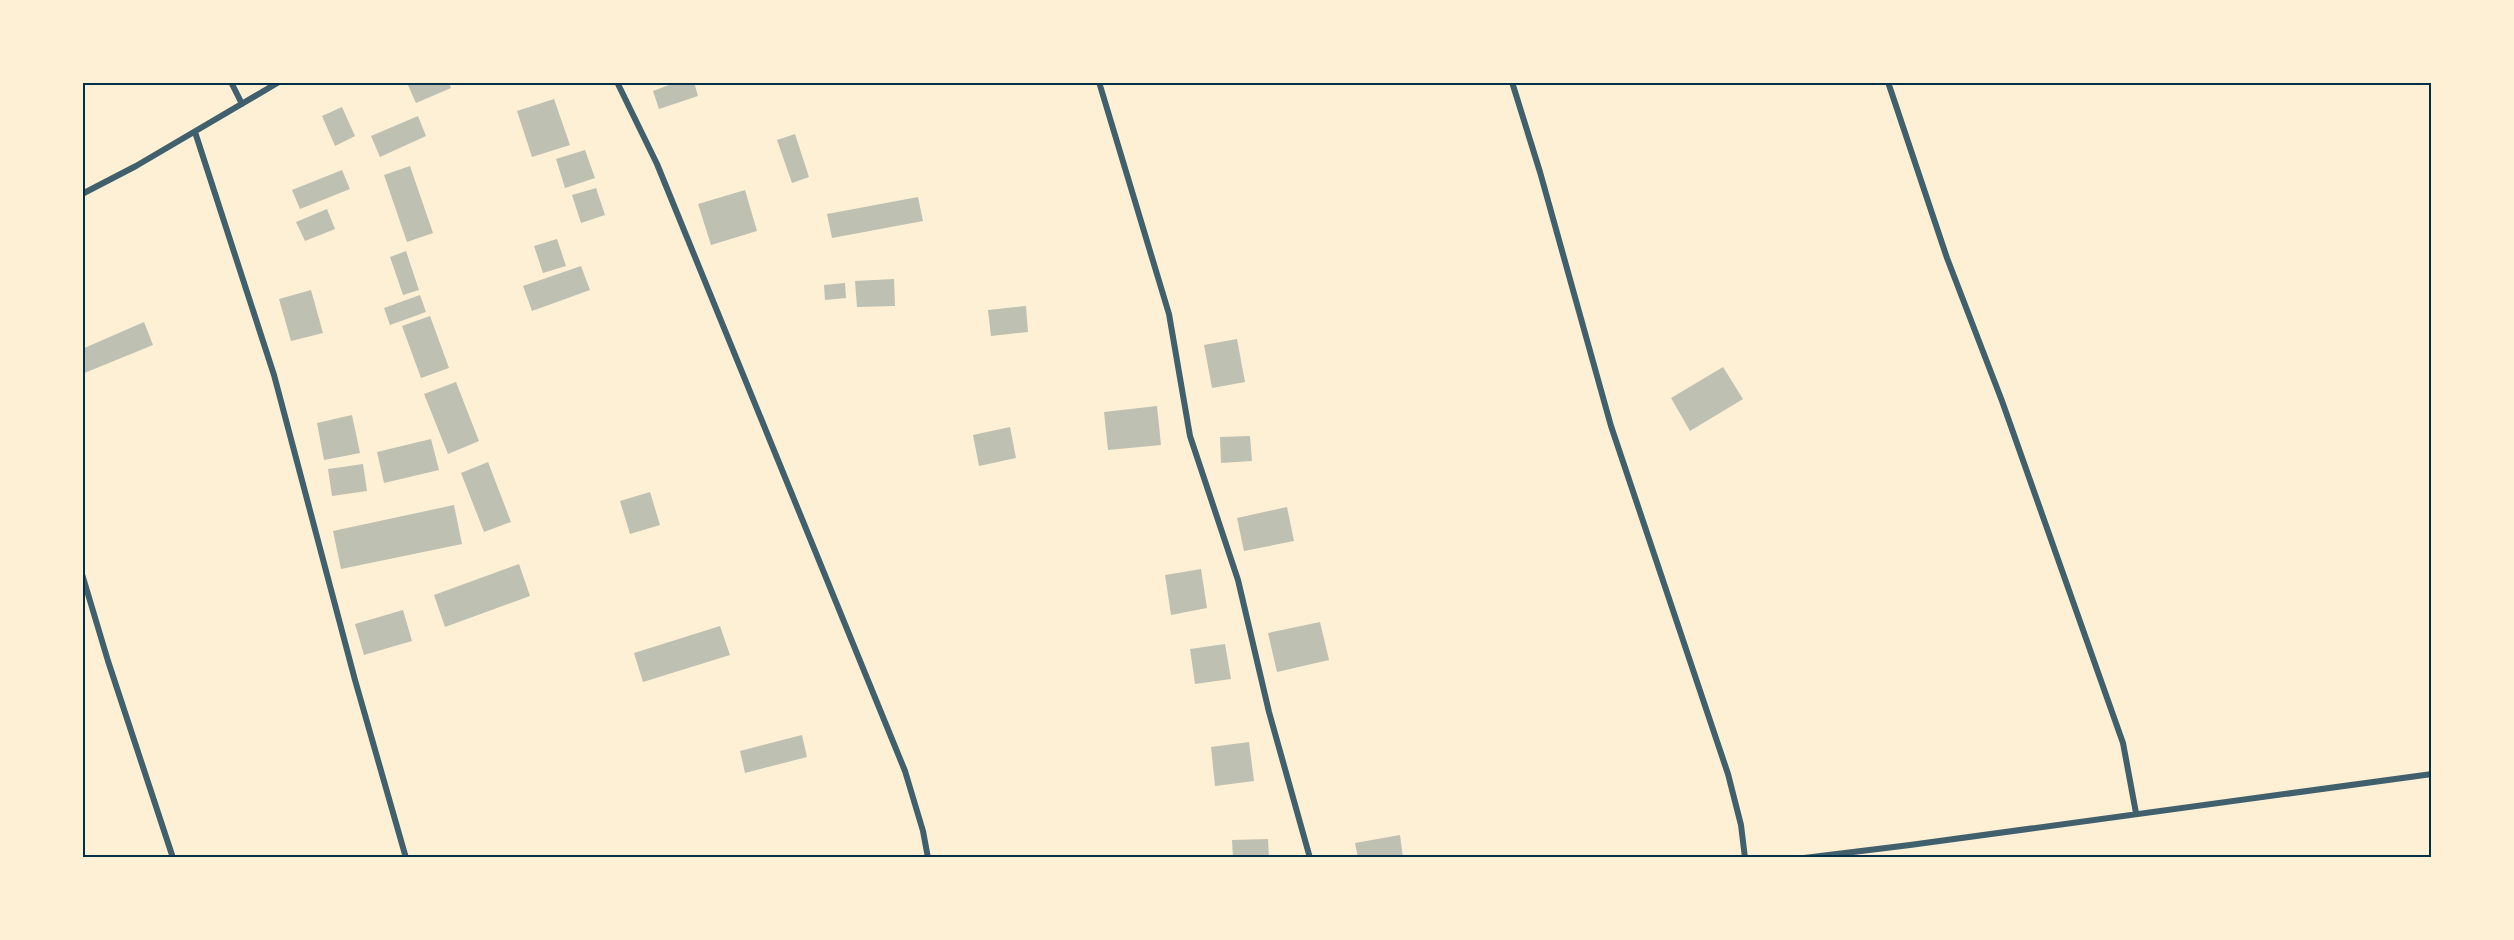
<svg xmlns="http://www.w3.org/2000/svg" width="2514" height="940" font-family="Roboto,sans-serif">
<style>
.building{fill:#bec0b2}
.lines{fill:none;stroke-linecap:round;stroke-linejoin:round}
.minor{stroke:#3f606c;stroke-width:6}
.neatline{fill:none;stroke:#003049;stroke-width:2}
</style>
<rect width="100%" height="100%" fill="#fdf0d5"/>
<!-- building -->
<path class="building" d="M409 82H449L451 88 416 103 407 83Z
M677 82H694L698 96 659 109 653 91Z
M554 99 570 145 532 157 517 111Z
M342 107 355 136 335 146 322 116Z
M418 116 426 136 380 157 371 136Z
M795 134 809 177 792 183 777 140Z
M585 150 595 178 565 188 556 159Z
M410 166 433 233 407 242 384 175Z
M342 170 350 189 300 209 292 190Z
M596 188 605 215 581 223 572 195Z
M745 190 757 231 711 245 698 204Z
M918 197 923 221 832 238 827 214Z
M327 209 335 229 305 241 296 222Z
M557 239 566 266 543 273 534 246Z
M406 251 419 290 403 295 390 257Z
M581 266 590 290 532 311 523 286Z
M894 279 895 306 857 307 855 281Z
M845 283 846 298 825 300 824 285Z
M311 290 323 333 291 341 279 299Z
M420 295 426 312 390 325 384 308Z
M1026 306 1028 332 991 336 988 310Z
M430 316 449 368 421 378 402 326Z
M144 322 153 345 82 374V349Z
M1237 339 1245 382 1212 388 1204 345Z
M1723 367 1743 399 1690 431 1671 398Z
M456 382 479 441 448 454 424 394Z
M1157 406 1161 445 1108 450 1104 412Z
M352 415 360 453 324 460 317 423Z
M1010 427 1016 458 979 466 973 435Z
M1250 436 1252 461 1221 463 1220 437Z
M431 439 439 470 384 483 377 452Z
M488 462 511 522 484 532 461 473Z
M363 464 367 491 332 496 328 469Z
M650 492 660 525 630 534 620 501Z
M454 505 462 544 341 569 333 531Z
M1287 507 1294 541 1244 551 1237 518Z
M519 564 530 596 445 627 434 595Z
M1201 569 1207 608 1171 615 1165 575Z
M403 610 412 641 364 655 355 624Z
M1320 622 1329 660 1277 672 1268 633Z
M720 626 730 655 643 682 634 653Z
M1225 644 1231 679 1195 684 1190 649Z
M802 735 807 757 745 773 740 751Z
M1249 742 1254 781 1215 786 1211 747Z
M1400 835 1403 858H1358L1355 843Z
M1268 839 1269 858H1233L1232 840Z"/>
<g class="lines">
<!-- minor -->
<path class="minor" d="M231 82 242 104
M617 82 657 164 905 771 923 831 928 858
M1099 82 1169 314 1190 436 1238 580 1269 712 1310 858
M1512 82 1540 172 1611 426 1728 774 1741 825 1745 858
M1888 82 1947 258 2002 401 2123 743 2136 813
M195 132 274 375 355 680 406 858
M82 194 136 166 279 82
M82 574 108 661 173 858
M1804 858 1910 845 2432 774"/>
</g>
<!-- border -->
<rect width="2514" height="940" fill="none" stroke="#fdf0d5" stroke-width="168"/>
<rect x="84" y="84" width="2346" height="772" class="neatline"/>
</svg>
